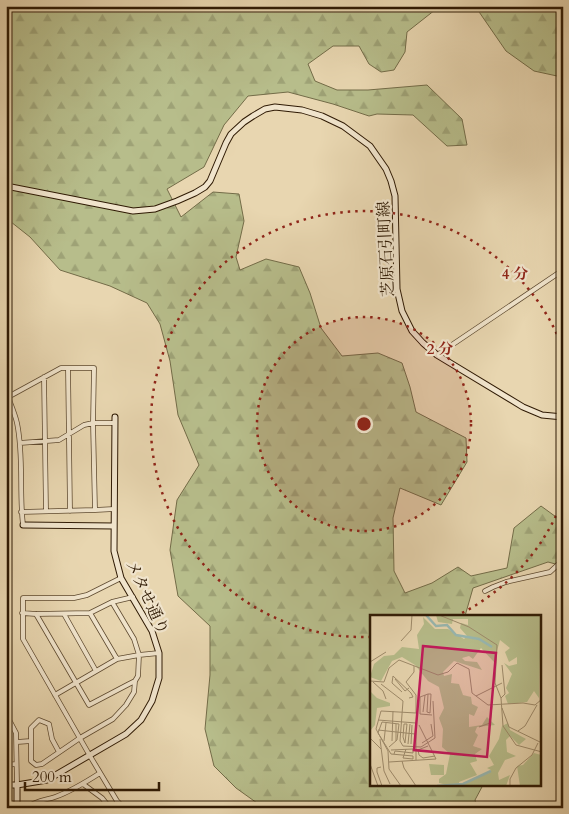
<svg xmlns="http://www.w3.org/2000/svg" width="569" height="814" font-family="Cardo,'Noto Serif JP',serif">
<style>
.forest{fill:url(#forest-firs);stroke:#736c48}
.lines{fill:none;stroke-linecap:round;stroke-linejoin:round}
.street-casing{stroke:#5d492f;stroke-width:5.5}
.secondary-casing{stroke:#2f1a04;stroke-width:7}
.street{stroke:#f0e4cc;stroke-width:4}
.secondary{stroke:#f0e4cc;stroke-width:5}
.ring{fill:none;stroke:#8f2418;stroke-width:2.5;stroke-dasharray:2.5 5}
.labels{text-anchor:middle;stroke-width:4.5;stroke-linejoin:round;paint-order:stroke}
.street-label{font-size:16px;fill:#2f1a04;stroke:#f0e4cc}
.inset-river{fill:none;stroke:#98b8b2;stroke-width:2.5}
.inset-road{fill:none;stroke:#9e8b6b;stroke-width:1}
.view{fill:#c2185b;fill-opacity:0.15;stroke:#c2185b;stroke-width:2.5}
.inset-edge{fill:none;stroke:#2f1a04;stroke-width:2.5}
.centre{fill:#8f2418;stroke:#f0e4cc;stroke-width:2.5}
.ring-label{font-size:15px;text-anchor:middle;font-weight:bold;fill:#8f2418;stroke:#f0e4cc;stroke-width:4.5;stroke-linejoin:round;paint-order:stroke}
</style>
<defs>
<pattern id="forest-firs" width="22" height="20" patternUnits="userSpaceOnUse" patternTransform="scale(1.25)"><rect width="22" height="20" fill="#b7bd8b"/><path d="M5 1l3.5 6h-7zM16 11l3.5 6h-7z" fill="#9ea276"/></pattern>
</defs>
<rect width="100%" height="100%" fill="#e8d6b0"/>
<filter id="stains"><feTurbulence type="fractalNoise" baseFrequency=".004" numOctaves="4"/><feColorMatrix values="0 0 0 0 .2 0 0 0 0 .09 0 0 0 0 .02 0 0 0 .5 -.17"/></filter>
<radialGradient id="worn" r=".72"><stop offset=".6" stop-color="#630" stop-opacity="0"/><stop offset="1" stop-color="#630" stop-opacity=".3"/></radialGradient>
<!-- forest -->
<path class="forest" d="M6 6H440L407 32 405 52 394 70 381 72 369 64 359 46H333L308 64 315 81 337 90H368L427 85 462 119 467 145 447 146 413 115 377 114 369 116 333 104 288 92 248 96 224 125 204 167 167 189 181 217 213 192 239 194 244 221 236 257 240 270 266 259 299 267 310 293 321 328 342 356 378 353 402 363 410 387 416 412 466 438 467 462 441 505 400 488 393 518 394 571 405 593 432 583 458 567 471 576 507 568 514 528 541 506 563 522V566L548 562 473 588 465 616H372V785H483L475 800 477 808H264L236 788 214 766 205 729 210 675V626L178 596 170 550 177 500 199 465 178 415 170 361 160 324 147 303 110 286 60 270 30 237 6 218Z
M475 6H563V57L557 76 534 71 506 51Z"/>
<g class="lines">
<!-- street casing -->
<g class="street-casing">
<path id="street" d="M437 355 563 270
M68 368 70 511
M44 377 46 511
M20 443 59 440 84 425 93 423H114
M95 510 114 509
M21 512 95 510 93 423 94 368H61L8 397C11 405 15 414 17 423 24 456 19 491 23 525
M121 578 87 595 74 598H23V639L90 756 117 801 124 808
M485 591 493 587 506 582 550 572 563 560
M22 613 36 614 90 613 112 602 133 597
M90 613 117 659
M36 614 89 705 129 684 135 681
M64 614 96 671
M55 695 117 659 139 655 159 653
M6 714 16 733 17 785
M17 742 31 741
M59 752 52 739 49 724 39 720 31 728V761L36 765 42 764 80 738 113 719 126 705 134 692 135 681 138 676 139 655 134 639 112 602
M6 765 16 764
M83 784 102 798 110 808
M57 805 67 806 72 808
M30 808V806C37 800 47 800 55 797 72 791 86 782 100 773"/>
</g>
<!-- secondary casing -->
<g class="secondary-casing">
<path id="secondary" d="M6 186 133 211 155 209 177 201 195 193 205 187 210 181 226 143 231 134 244 122 253 116 265 109 275 107 302 110 322 116 343 126 370 146 386 169 391 181 395 196 397 289 402 311 412 331 423 343 437 355 523 407 542 415 563 417
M23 525 114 526
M6 785H17L47 780 126 734 141 720 152 701 159 678V653L152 631 121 578 114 551 115 417
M17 785V808"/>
</g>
<!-- street -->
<use href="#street" class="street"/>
<!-- secondary -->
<use href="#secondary" class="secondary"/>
</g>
<!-- distance rings -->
<circle cx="364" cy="424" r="107" fill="#8f2418" fill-opacity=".12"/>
<g class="ring">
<circle cx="364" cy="424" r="107"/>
<path d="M562 502A213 213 0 0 1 456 616M371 637A213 213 0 1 1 562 346"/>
</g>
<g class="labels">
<!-- street labels -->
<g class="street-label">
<text transform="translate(385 249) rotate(-93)" y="6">芝原石引町線</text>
<text transform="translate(148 597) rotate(65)" y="6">メタせ通り</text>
</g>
</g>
<!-- overview -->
<g transform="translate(370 615)">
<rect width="171" height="171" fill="#e8d6b0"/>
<path d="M66 0H171L169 83 164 76 157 87 138 89 135 81 139 78 136 73 142 59 134 48 139 51 147 49V42L139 47 135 37 140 33 130 25 124 47 111 33 103 44 99 41 92 43 95 46 107 47 112 55 84 46 73 57 74 61 82 59 81 68 89 69 93 80 101 82 102 89 108 92 104 101 99 99V112L112 110 117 102 125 110 107 112 105 117 108 120 103 131 112 134 105 139 107 146 100 148 107 160 89 167V170L119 158 121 155 117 153 124 150 119 141 129 124 132 111 138 108 140 115 156 124 149 130 140 121 136 125 137 137 146 141 135 145 128 158 129 165 140 160 136 171H81L69 168V164L76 159 80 139 72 132 73 114 69 103 74 93 69 72 58 66 45 50 32 42 22 46 11 66 0 62 4 49 14 41 24 40 32 32 49 34 47 20 54 9 53 2 65 14H78L94 24 97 21 90 13 91 8 98 10V4H83L82 9 68 7ZM0 76 7 83 20 88V91L7 93 5 110 0 116ZM164 138 171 140V171H150L147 151 153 150Z" fill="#b7bd8b"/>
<path d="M59 149 74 150V160H61Z" fill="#b7bd8b"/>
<path class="inset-river" d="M56 0 66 11 77 10 86 20 109 24 122 32M67 171 93 169 121 156"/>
<path class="inset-road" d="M69 0 99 12 127 30 125 68 131 83 133 111 146 130 172 137M31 26 41 15 42 0M0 47 16 37M25 64 35 76 39 73M0 66 14 67 19 53 29 45 68 60 78 57 87 48 99 54 102 78 118 90 153 88 165 90 172 84M3 67 13 76 16 84M11 69 33 86 30 126 33 131 51 132 65 123 63 86M32 77 22 68 23 61 41 78 43 82 39 83M58 79 50 82V99L62 100M106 81 132 68M131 83 135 79 132 50M132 93 139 112 172 128M53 97 55 80M57 97 60 98 61 79H58M57 97 58 79M8 105 46 108V145M12 107 8 118 21 139 43 141M12 107 29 109 27 125 19 132M26 109V126M109 112 120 108 122 91M8 115 45 119M148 116 155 111 167 90M0 123 11 134M10 124 14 156 20 169M14 126 16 108M22 126 23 96M35 128 33 122 34 109H37M35 128 37 109M52 128 63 121 61 109M38 129 40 109M41 129 42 110M58 131 48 135 49 140 53 143 65 141M36 134 33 143 43 144V141M21 135 43 134V138M24 139 25 136 43 138M32 146 34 153 46 171M19 147 66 144 49 110M0 149 8 171M11 152 7 153V157L12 171M31 171 19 154 18 136 6 114 11 96 46 98V80L36 67 44 57V51M140 171V164L146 153 162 140 168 128"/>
<path class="view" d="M53 31 126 38 117 142 44 135Z"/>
<rect width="171" height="171" class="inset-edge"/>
</g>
<circle cx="364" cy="424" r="8" class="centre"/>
<g class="ring-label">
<text x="515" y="279">4 分</text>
<text x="440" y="354">2 分</text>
</g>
<!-- margin -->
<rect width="569" height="814" fill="none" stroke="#e8d6b0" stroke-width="25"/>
<rect x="8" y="8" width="554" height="799" fill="none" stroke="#2f1a04" stroke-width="2.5"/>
<rect x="12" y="12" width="544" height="789" fill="none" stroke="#2f1a04"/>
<!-- scale -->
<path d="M25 782v8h134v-8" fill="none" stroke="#2f1a04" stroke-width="2.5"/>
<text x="32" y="782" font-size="15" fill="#2f1a04" stroke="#f0e4cc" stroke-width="4" paint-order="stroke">200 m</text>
<rect width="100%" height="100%" filter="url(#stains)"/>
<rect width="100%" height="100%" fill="url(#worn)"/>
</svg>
